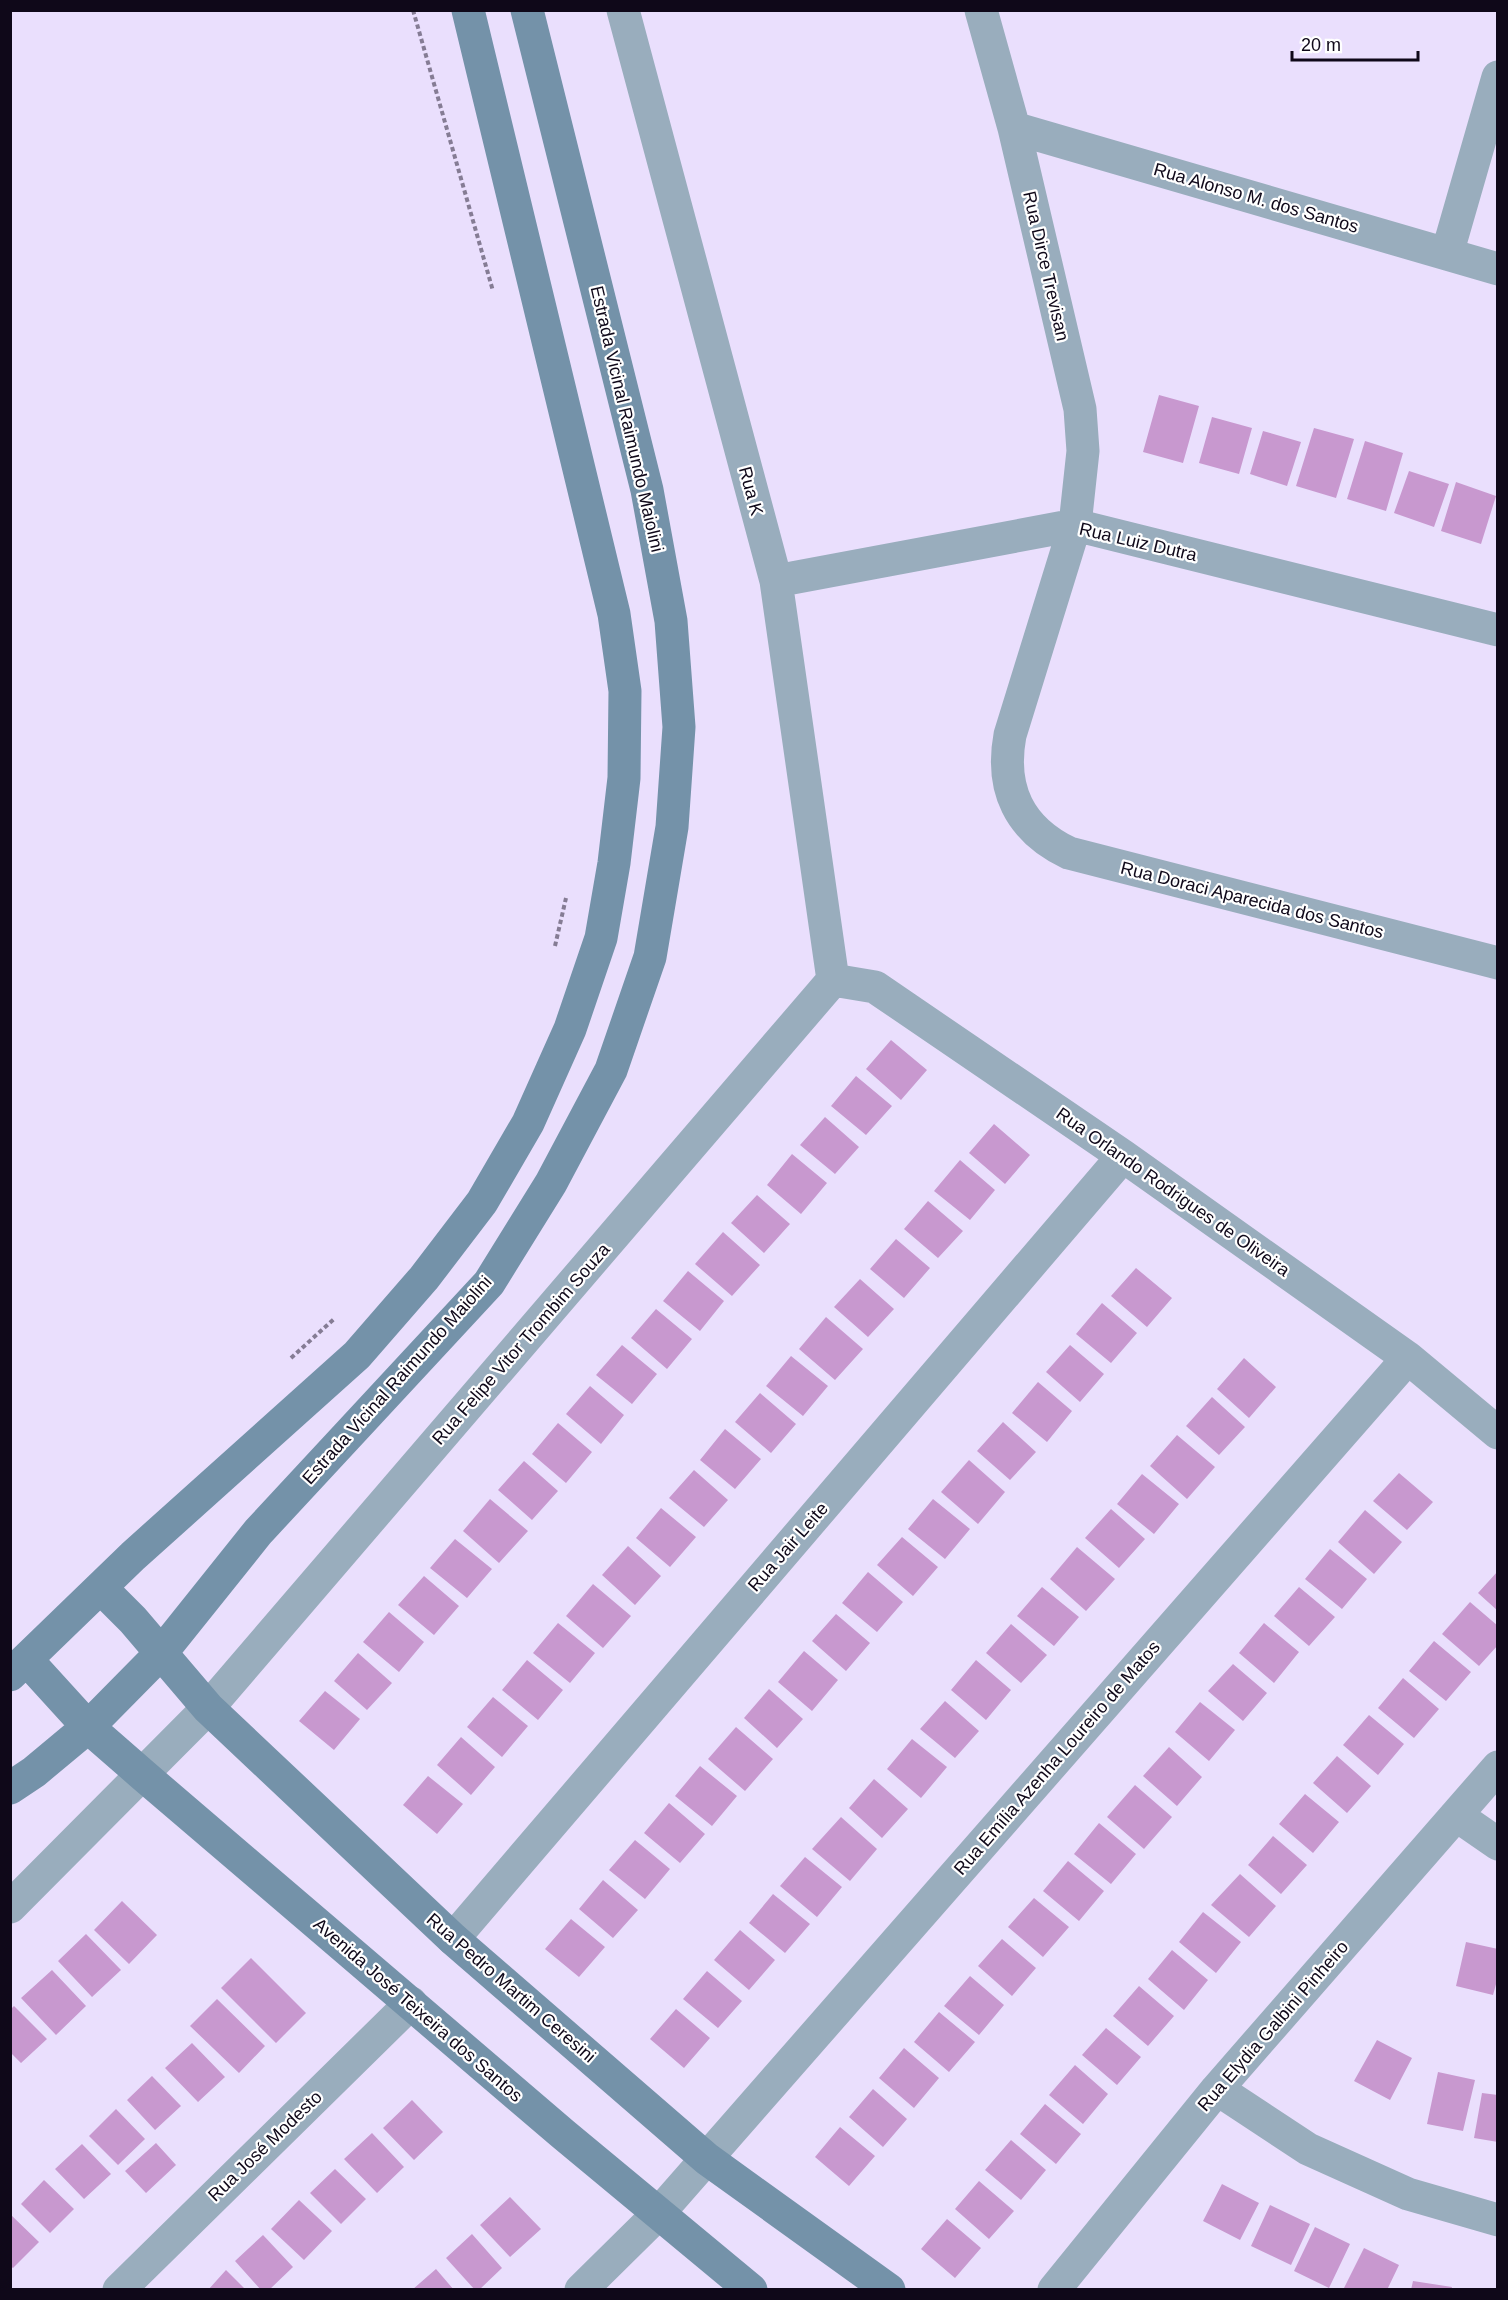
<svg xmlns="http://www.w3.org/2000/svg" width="1508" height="2300" font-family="Arial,sans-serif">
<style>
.building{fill:#c898cf}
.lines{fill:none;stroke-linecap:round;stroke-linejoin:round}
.path{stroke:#857c94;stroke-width:4;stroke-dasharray:4.5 3;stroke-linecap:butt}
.street{stroke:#99adbd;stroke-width:33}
.secondary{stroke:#7492a9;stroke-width:33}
.labels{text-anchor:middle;stroke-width:4.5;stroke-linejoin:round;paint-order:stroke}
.street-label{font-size:18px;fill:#0f0819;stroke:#fff}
</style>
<rect width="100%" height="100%" fill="#eadffd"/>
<!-- building -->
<path class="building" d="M1159 395 1199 406 1183 463 1143 452Z
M1212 417 1252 428 1239 474 1199 463Z
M1314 428 1354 439 1336 498 1296 486Z
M1263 431 1301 442 1287 486 1250 474Z
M1365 441 1403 453 1386 511 1347 499Z
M1409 471 1449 484 1434 527 1394 513Z
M1456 482 1496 496 1481 544 1441 531Z
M891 1040 927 1070 901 1100 866 1069Z
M856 1076 892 1106 866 1135 831 1106Z
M825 1117 859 1147 835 1174 800 1145Z
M994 1124 1030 1155 1005 1184 969 1153Z
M792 1154 827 1183 801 1214 767 1185Z
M960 1160 995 1190 970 1220 934 1191Z
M757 1195 790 1224 764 1253 731 1223Z
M928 1201 963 1231 938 1258 904 1229Z
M723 1232 760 1265 732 1296 695 1264Z
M896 1239 930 1268 904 1298 870 1269Z
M1136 1268 1172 1298 1147 1327 1111 1296Z
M688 1271 724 1301 700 1331 663 1301Z
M860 1279 894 1309 868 1337 834 1307Z
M1102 1303 1137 1333 1111 1363 1076 1334Z
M656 1309 692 1339 667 1369 631 1338Z
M826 1317 863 1349 835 1380 799 1349Z
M622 1345 657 1374 632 1404 596 1375Z
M1070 1345 1104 1374 1080 1402 1046 1372Z
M791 1356 828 1386 803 1416 766 1386Z
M1244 1358 1276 1387 1249 1418 1217 1389Z
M1038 1382 1072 1411 1047 1442 1012 1413Z
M590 1386 624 1415 601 1444 566 1414Z
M760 1393 796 1424 771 1453 735 1422Z
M1212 1397 1245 1427 1219 1455 1186 1426Z
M1003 1422 1036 1452 1010 1480 977 1451Z
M558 1423 592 1452 566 1483 532 1454Z
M725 1429 761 1459 735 1489 700 1460Z
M1177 1435 1215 1467 1187 1499 1150 1466Z
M969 1460 1005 1492 978 1524 941 1492Z
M524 1461 558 1491 532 1520 498 1490Z
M694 1470 728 1500 704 1527 669 1498Z
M1399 1473 1433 1502 1407 1530 1373 1501Z
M1142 1474 1179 1504 1154 1534 1117 1504Z
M490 1499 528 1531 499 1563 463 1531Z
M933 1499 970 1529 945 1559 908 1529Z
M661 1508 696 1537 670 1567 636 1538Z
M1111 1509 1145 1539 1119 1568 1085 1538Z
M1365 1510 1402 1542 1374 1574 1338 1542Z
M902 1537 938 1567 913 1596 877 1565Z
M455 1539 492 1569 467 1598 430 1568Z
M628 1546 661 1576 635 1605 602 1575Z
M1077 1547 1115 1579 1086 1611 1050 1579Z
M1330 1549 1367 1579 1342 1609 1305 1579Z
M1498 1571V1611L1478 1593Z
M868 1572 903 1602 877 1632 842 1603Z
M424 1576 459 1606 434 1635 398 1605Z
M593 1584 631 1616 603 1648 566 1616Z
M1042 1587 1079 1617 1054 1646 1017 1616Z
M1299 1587 1335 1617 1309 1646 1274 1616Z
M1470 1602 1498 1626V1645L1479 1666 1442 1634Z
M389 1612 424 1642 399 1672 363 1642Z
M836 1614 870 1643 846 1671 812 1641Z
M558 1623 595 1653 570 1683 533 1653Z
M1264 1623 1299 1652 1274 1683 1239 1653Z
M1011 1624 1047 1655 1021 1683 986 1653Z
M1434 1641 1471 1672 1446 1701 1409 1671Z
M804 1651 838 1680 812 1711 778 1682Z
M358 1653 392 1683 367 1710 334 1681Z
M527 1660 563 1690 538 1720 502 1690Z
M976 1660 1011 1690 986 1720 951 1690Z
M1233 1664 1267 1693 1243 1721 1208 1691Z
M1403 1678 1439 1709 1414 1738 1378 1708Z
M769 1689 803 1719 777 1748 744 1718Z
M325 1691 360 1719 334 1750 299 1721Z
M493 1697 528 1726 502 1757 467 1727Z
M945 1701 979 1731 955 1758 920 1729Z
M1200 1702 1235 1730 1209 1761 1175 1732Z
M1369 1715 1404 1744 1378 1775 1343 1745Z
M736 1727 773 1759 745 1791 708 1759Z
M461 1737 495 1767 471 1795 437 1765Z
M912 1739 947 1767 921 1798 887 1769Z
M1169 1747 1202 1777 1177 1806 1143 1776Z
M1337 1756 1371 1786 1347 1813 1313 1783Z
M700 1766 737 1796 712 1826 675 1796Z
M428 1776 463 1804 437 1834 403 1805Z
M874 1779 908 1809 882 1838 849 1808Z
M1135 1785 1172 1817 1144 1849 1107 1817Z
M1305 1794 1339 1822 1313 1853 1279 1824Z
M669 1803 705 1834 680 1863 644 1833Z
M841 1817 877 1849 850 1881 812 1849Z
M1099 1823 1136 1854 1111 1884 1074 1854Z
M1273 1836 1307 1865 1281 1894 1248 1865Z
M635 1840 670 1869 645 1899 609 1870Z
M805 1857 842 1887 817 1917 780 1886Z
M1068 1861 1104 1891 1079 1921 1043 1891Z
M1240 1874 1276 1906 1249 1937 1211 1905Z
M603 1880 638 1910 613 1938 579 1909Z
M773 1894 810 1924 785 1953 749 1923Z
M1034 1898 1069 1927 1043 1957 1008 1927Z
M122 1901 157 1935 129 1964 94 1930Z
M1203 1912 1241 1942 1216 1973 1179 1942Z
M571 1919 605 1947 579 1977 545 1949Z
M740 1930 775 1960 749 1990 714 1960Z
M86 1934 121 1970 92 1997 58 1961Z
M1002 1939 1036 1968 1012 1996 978 1966Z
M1466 1942 1498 1949V1977L1493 1995 1456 1986Z
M1172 1950 1208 1980 1184 2010 1148 1979Z
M251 1958 306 2013 276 2043 221 1988Z
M52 1970 86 2006 56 2035 21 1998Z
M707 1971 742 2001 718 2028 683 1999Z
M970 1976 1004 2005 979 2035 944 2006Z
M1139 1986 1174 2016 1148 2046 1113 2016Z
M217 1999 265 2046 239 2073 190 2026Z
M14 2006 47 2039 21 2063 10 2052V2010Z
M676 2009 710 2038 684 2068 650 2039Z
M939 2012 975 2042 949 2072 914 2042Z
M1106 2028 1141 2057 1117 2085 1082 2055Z
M1377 2040 1412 2058 1390 2100 1354 2081Z
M192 2043 225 2077 198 2102 165 2068Z
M904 2048 939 2078 914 2108 879 2078Z
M1075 2065 1108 2094 1083 2124 1049 2095Z
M1438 2072 1475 2080 1463 2131 1427 2124Z
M152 2076 181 2106 155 2130 127 2100Z
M873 2089 907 2119 883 2147 849 2117Z
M1482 2093 1498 2095V2142L1474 2138Z
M412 2100 443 2132 414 2160 383 2128Z
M1045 2104 1081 2134 1056 2164 1020 2134Z
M116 2109 145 2139 118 2165 89 2136Z
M840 2127 875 2156 849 2186 815 2157Z
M372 2133 404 2167 377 2193 344 2159Z
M1011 2140 1046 2170 1021 2200 985 2170Z
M156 2143 176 2165 146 2193 125 2171Z
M82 2144 111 2174 84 2199 55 2169Z
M335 2169 366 2199 341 2224 310 2193Z
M44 2180 74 2209 50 2233 21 2204Z
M979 2181 1014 2211 989 2239 955 2209Z
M1222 2184 1259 2203 1240 2240 1203 2221Z
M510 2197 541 2229 510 2257 480 2225Z
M299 2200 332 2231 304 2260 271 2229Z
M1270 2205 1310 2224 1291 2265 1251 2246Z
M10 2214 39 2242 13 2268 10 2266Z
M947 2219 981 2248 955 2278 921 2249Z
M1315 2227 1350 2244 1329 2288 1294 2271Z
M472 2234 502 2268 479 2290H475L446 2258Z
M263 2235 293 2267 269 2290H261L235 2261Z
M1364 2248 1399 2265 1387 2290H1343Z
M436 2269 454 2290H412Z
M226 2270 246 2290H208Z
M1413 2281 1452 2287 1451 2290H1411Z"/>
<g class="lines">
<!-- path -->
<path class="path" d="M413 10 493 291
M555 946 566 898
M291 1358 334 1319"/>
<!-- street -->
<path class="street" d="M623 10 776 581 833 980
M981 10 1014 128 1080 409 1083 451 1075 525 1010 735C1000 789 1019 829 1069 853L1498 963
M1014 128 1498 269
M1447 254 1498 77
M776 581 1075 525 1498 630
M833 980 875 987 1123 1156 1408 1358 1498 1433
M1456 1815 1498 1844
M10 1907 208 1708 833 980
M453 1939 1123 1156
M1217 2089 1308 2149 1408 2194 1498 2220
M119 2290 411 2003
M581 2290 658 2214 1408 1358
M1054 2290 1217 2089 1498 1767"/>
<!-- secondary -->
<path class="secondary" d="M101 1588 133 1620 208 1708 453 1939 707 2159 889 2290
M27 1660 88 1727 143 1775 563 2134 751 2290
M10 1675 133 1556 357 1355 424 1278 482 1202 528 1123 570 1029 601 938 614 863 624 778 625 691 614 614 468 10
M10 1788 34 1772 88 1727 162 1652 258 1532 489 1283 551 1183 611 1070 650 957 672 827 679 727 671 621 647 490 527 10"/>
</g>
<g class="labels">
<!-- street labels -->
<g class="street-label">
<text transform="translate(1256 198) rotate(16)" y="6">Rua Alonso M. dos Santos</text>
<text transform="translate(1046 266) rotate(77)" y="6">Rua Dirce Trevisan</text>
<text transform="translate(627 419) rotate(77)" y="6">Estrada Vicinal Raimundo Maiolini</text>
<text transform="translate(751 491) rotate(75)" y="6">Rua K</text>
<text transform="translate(1138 542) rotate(13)" y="6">Rua Luiz Dutra</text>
<text transform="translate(1252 900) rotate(14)" y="6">Rua Doraci Aparecida dos Santos</text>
<text transform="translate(1173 1192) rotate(35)" y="6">Rua Orlando Rodrigues de Oliveira</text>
<text transform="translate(521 1344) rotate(-49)" y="6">Rua Felipe Vitor Trombim Souza</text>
<text transform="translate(397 1380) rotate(-48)" y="6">Estrada Vicinal Raimundo Maiolini</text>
<text transform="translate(788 1547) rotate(-49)" y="6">Rua Jair Leite</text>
<text transform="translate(1057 1758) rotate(-49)" y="6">Rua Emília Azenha Loureiro de Matos</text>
<text transform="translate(511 1988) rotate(41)" y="6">Rua Pedro Martim Ceresini</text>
<text transform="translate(418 2010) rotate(41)" y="6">Avenida José Teixeira dos Santos</text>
<text transform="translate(1273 2026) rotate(-49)" y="6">Rua Elydia Galbini Pinheiro</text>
<text transform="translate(265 2146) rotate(-44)" y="6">Rua José Modesto</text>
</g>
</g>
<!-- border -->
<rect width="1508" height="2300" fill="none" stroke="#0f0819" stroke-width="24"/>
<!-- scale -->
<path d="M1292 51v9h126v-9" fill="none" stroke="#0f0819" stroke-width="3"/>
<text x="1301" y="51" font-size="18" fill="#0f0819" stroke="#ffffff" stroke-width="4.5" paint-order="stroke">20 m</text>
</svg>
